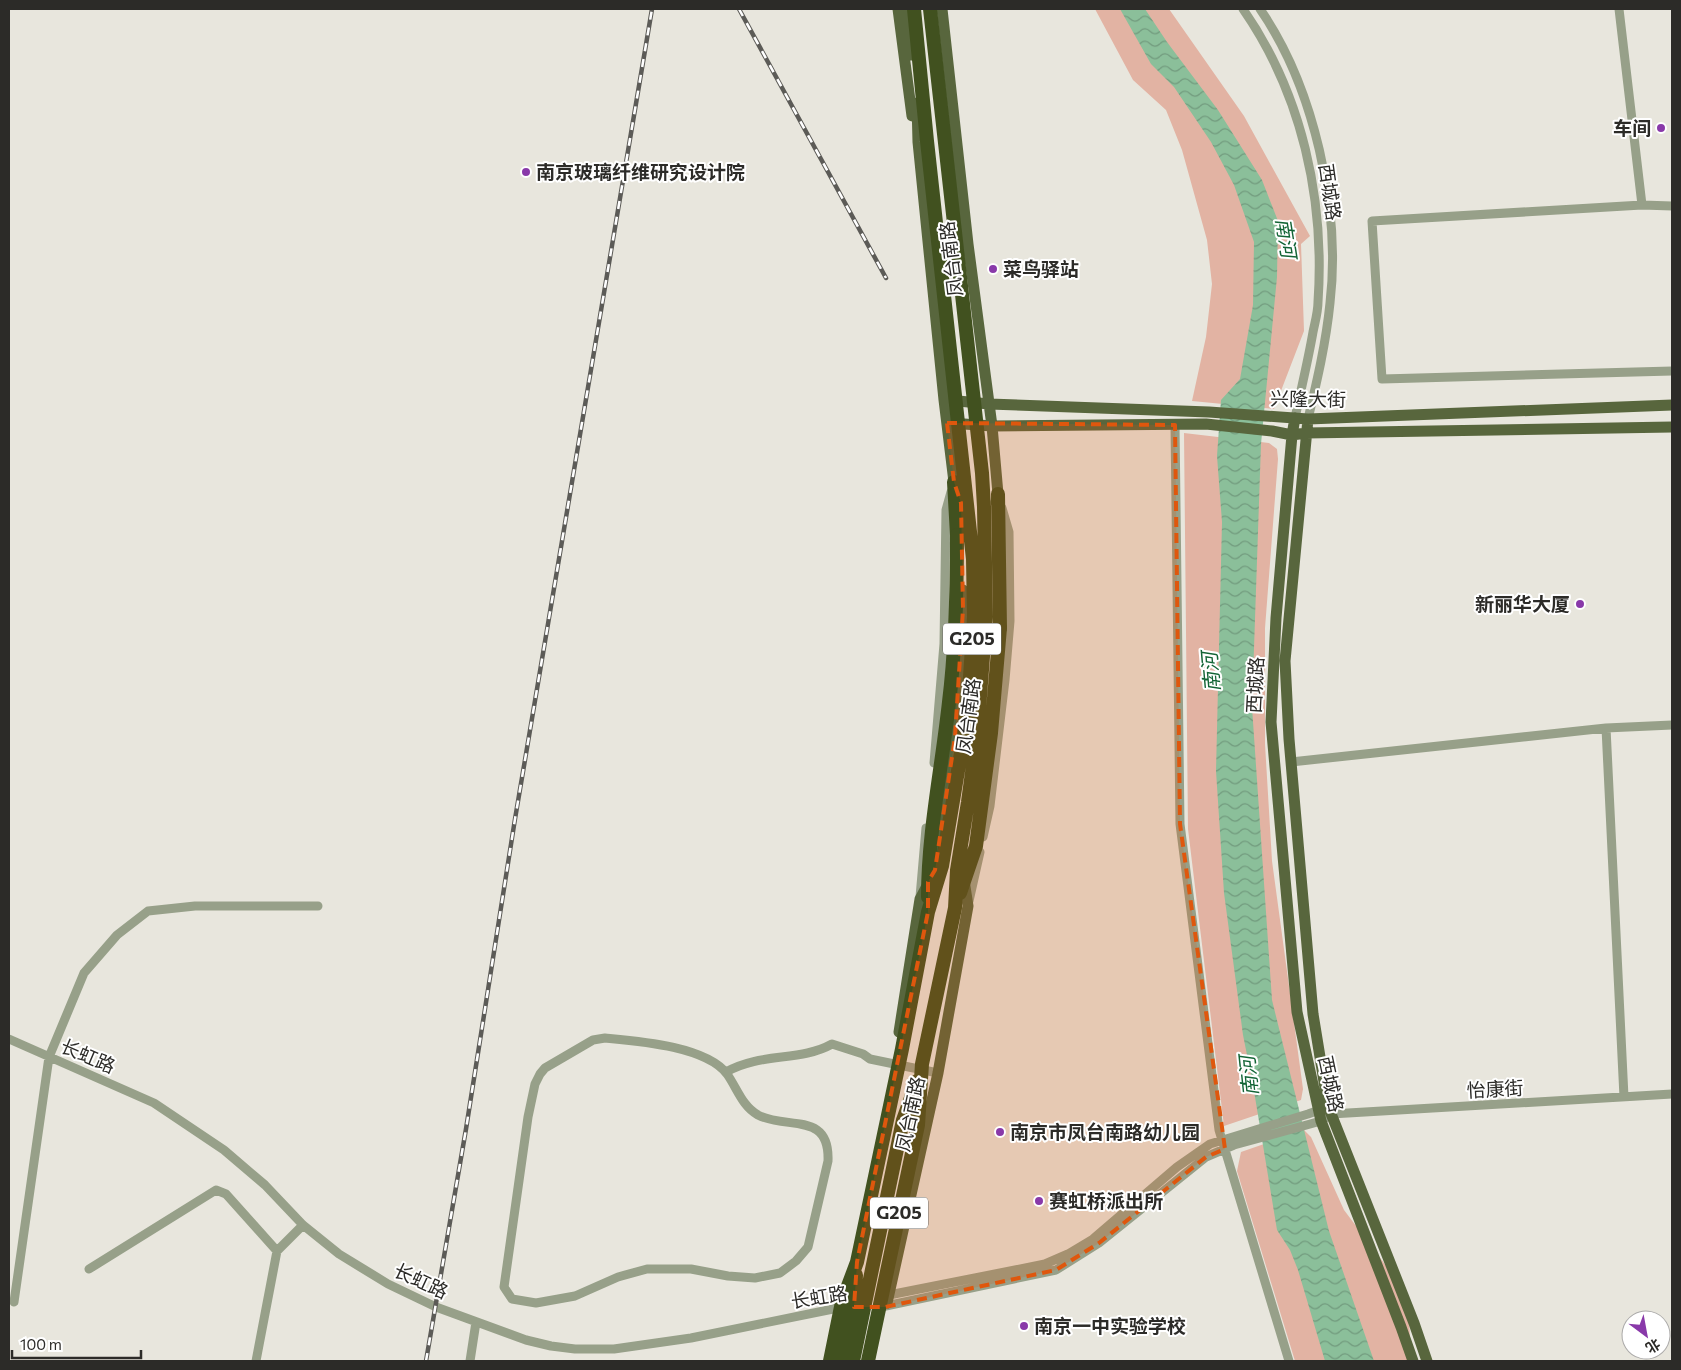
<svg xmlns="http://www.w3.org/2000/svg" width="1681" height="1370" font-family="Commissioner,'Noto Sans SC',sans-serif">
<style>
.green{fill:#e2b3a3}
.water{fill:url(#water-waves)}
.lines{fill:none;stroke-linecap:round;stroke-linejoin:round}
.minor{stroke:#97a089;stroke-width:9}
.major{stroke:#58663d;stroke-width:11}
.highway{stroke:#41511f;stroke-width:14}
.rail-casing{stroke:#5c5b57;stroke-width:4.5}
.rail{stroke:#fff;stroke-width:2.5;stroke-dasharray:8;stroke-linecap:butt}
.highway-bridge{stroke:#41511f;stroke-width:14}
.marked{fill:#df570d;fill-opacity:0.2;stroke:#df570d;stroke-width:4;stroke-dasharray:10 6;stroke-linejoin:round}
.poi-dot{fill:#8939a9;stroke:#fff;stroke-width:2}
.labels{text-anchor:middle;stroke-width:4;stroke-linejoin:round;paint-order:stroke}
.shield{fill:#fff;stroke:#6b6b68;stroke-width:1}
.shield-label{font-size:18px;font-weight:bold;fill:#2c2b28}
.poi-label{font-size:19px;font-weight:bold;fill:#2c2b28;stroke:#fff;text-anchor:start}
.street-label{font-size:19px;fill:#2c2b28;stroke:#fff}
.water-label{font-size:20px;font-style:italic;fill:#126435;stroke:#fff}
</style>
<defs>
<pattern id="water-waves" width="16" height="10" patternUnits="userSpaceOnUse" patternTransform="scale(1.25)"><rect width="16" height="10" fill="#8bbf9a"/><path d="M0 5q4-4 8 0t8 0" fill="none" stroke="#729b7e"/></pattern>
</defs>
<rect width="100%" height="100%" fill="#e8e6dd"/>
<!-- green -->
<path class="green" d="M1095 9H1169L1244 116 1310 236 1301 244 1304 331 1274 409 1192 401 1206 337 1212 284 1207 240 1182 150 1166 110 1133 80Z
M1184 433 1269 443 1277 449 1278 459 1265 628V744L1272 861 1303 1089 1301 1100 1224 1126 1188 829Z
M1304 1130 1311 1137 1344 1210 1408 1295 1411 1361H1295L1237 1171 1241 1152Z"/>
<!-- water -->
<path class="water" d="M1120 9H1145L1167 42 1218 110 1262 180 1278 221 1277 277 1261 444 1252 707 1272 1000 1329 1231 1374 1361H1325L1298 1270 1290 1250 1277 1230 1253 1085 1243 1035 1224 893 1216 771 1222 522 1217 456 1221 400 1240 379 1253 305 1254 242 1234 185 1211 142 1174 87 1151 64Z"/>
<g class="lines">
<!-- minor -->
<path class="minor" d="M1243 9C1302 94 1325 199 1318 302 1318 312 1315 322 1313 332 1308 361 1301 389 1295 418
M1260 9C1314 87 1341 209 1330 303 1326 343 1317 381 1308 419
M1619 9 1642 205
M1672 206 1642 205 1372 221 1382 379 1672 371
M1175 425 1180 824 1219 1130 1289 1361
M1606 728 1624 1097
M1291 762 1606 728 1672 725
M934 763 944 644 946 510 951 492
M983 837 990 806 1005 680 1010 621 1009 532 1002 508
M920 897 926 828
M969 901 980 852
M605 1038C637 1041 706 1046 727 1074 737 1088 742 1106 758 1115 787 1130 830 1111 828 1161L808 1247 796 1261 780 1273 755 1278 728 1276 691 1269H647L618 1277 575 1296 536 1303 512 1299 504 1287 528 1117 535 1084 540 1074 545 1068 593 1040Z
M9 1039 154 1103 224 1150 265 1185 303 1225 339 1254 388 1284 436 1307 526 1340 551 1346 575 1349H614L691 1338 843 1307
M726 1072C761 1052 800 1062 832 1044L863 1054 870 1059 938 1073
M89 1269 216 1190 226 1194 277 1251
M889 1295 1045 1264 1068 1254 1093 1239 1177 1167 1210 1144 1308 1114 1325 1108
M14 1302 49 1057 84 973 117 935 148 911 195 906H318
M881 1307 1056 1270 1099 1243 1206 1157 1234 1145 1321 1121 1331 1114 1672 1094
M256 1361 277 1251 303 1225
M470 1361 476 1322"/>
<!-- major -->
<path class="major" d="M898 9 912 116
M907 9 912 55
M942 9 968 244 992 426 998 494 996 502
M917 103 918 142 944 400 954 482 956 490
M948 400 989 404 1209 412 1308 419 1672 405
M1295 418 1292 435 1276 618 1271 722 1297 1012 1321 1121 1401 1327 1413 1361
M1308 419 1285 661 1289 739 1313 1014 1328 1106 1414 1323 1427 1361
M950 423 992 426 1206 424 1272 431 1292 435 1306 433 1672 427
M936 862 955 737 961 670 963 590
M899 1032 920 899 928 884
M887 1303 938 1073 968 906 964 880"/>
<!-- highway -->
<path class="highway" d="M954 482 957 535
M998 494 1000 628"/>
<!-- rail casing -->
<g class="rail-casing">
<path id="rail" d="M739 9 886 278
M426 1361 466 1129 515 819 652 9"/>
</g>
<!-- rail -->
<use href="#rail" class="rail"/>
<!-- highway-bridge -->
<path class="highway-bridge" d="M960 893 976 846 991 733 1000 628
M928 897C928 832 942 767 949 702 956 646 957 590 957 535
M830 1361 842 1302 857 1262 902 1049 928 912 942 866 963 741 970 677 974 617 973 559 927 141 914 9
M843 1361 855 1300 856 1275
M853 1361 903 1120 917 1081
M868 1361 918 1125 922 1064 955 908 957 870 968 802 977 736 986 617 984 507 982 473 930 9"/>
</g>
<!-- marked area -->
<path class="marked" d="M947 423 1175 425 1180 824 1225 1149 1206 1157 1099 1243 1056 1270 885 1307H854L857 1262 928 912V882L935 870 955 737 963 609 961 503 954 482Z"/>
<!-- markers -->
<g class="poi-dot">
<circle cx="1661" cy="128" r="5"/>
<circle cx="526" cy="172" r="5"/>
<circle cx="993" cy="269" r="5"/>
<circle cx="1580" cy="604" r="5"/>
<circle cx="1000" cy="1132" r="5"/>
<circle cx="1039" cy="1201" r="5"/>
<circle cx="1024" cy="1326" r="5"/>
</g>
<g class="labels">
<!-- shield labels -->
<g class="shield">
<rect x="943" y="623.5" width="58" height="31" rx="4"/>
<rect x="870" y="1197.5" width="58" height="31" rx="4"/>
</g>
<g class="shield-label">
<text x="972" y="645">G205</text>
<text x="899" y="1219">G205</text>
</g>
<!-- poi labels -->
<g class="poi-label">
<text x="1651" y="135" text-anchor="end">车间</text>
<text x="536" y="179">南京玻璃纤维研究设计院</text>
<text x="1003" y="276">菜鸟驿站</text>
<text x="1570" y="611" text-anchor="end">新丽华大厦</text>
<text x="1010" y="1139">南京市凤台南路幼儿园</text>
<text x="1049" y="1208">赛虹桥派出所</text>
<text x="1034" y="1333">南京一中实验学校</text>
</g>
<!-- street labels -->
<g class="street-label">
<text transform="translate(1330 192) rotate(82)" y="7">西城路</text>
<text transform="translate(951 259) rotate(-97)" y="7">凤台南路</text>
<text transform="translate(1308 399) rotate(1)" y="7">兴隆大街</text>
<text transform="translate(1255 685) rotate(-87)" y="7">西城路</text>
<text transform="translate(968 716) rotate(-82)" y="7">凤台南路</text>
<text transform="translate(88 1056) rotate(23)" y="7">长虹路</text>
<text transform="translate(1331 1084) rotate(78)" y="7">西城路</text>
<text transform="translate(1495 1089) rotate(-3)" y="7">怡康街</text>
<text transform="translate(910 1114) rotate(-78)" y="7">凤台南路</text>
<text transform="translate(421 1281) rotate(25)" y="7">长虹路</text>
<text transform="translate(819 1297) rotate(-9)" y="7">长虹路</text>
</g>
<!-- water labels -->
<g class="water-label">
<text transform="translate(1286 238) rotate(81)" y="7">南河</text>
<text transform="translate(1211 672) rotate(-95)" y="7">南河</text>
<text transform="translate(1249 1076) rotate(-96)" y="7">南河</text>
</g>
</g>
<!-- border -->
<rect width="1681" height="1370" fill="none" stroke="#2c2b28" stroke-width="20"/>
<!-- north arrow -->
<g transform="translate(1646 1335) rotate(148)"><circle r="24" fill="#ffffff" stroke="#abaaa9"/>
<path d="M0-4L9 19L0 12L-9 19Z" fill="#8939a9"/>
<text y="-8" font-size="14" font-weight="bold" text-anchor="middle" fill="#2c2b28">北</text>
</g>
<!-- scale -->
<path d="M12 1350v8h129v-8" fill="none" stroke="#2c2b28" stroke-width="2.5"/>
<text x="20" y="1350" font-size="15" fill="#2c2b28" stroke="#ffffff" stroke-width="4" paint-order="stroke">100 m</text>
</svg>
